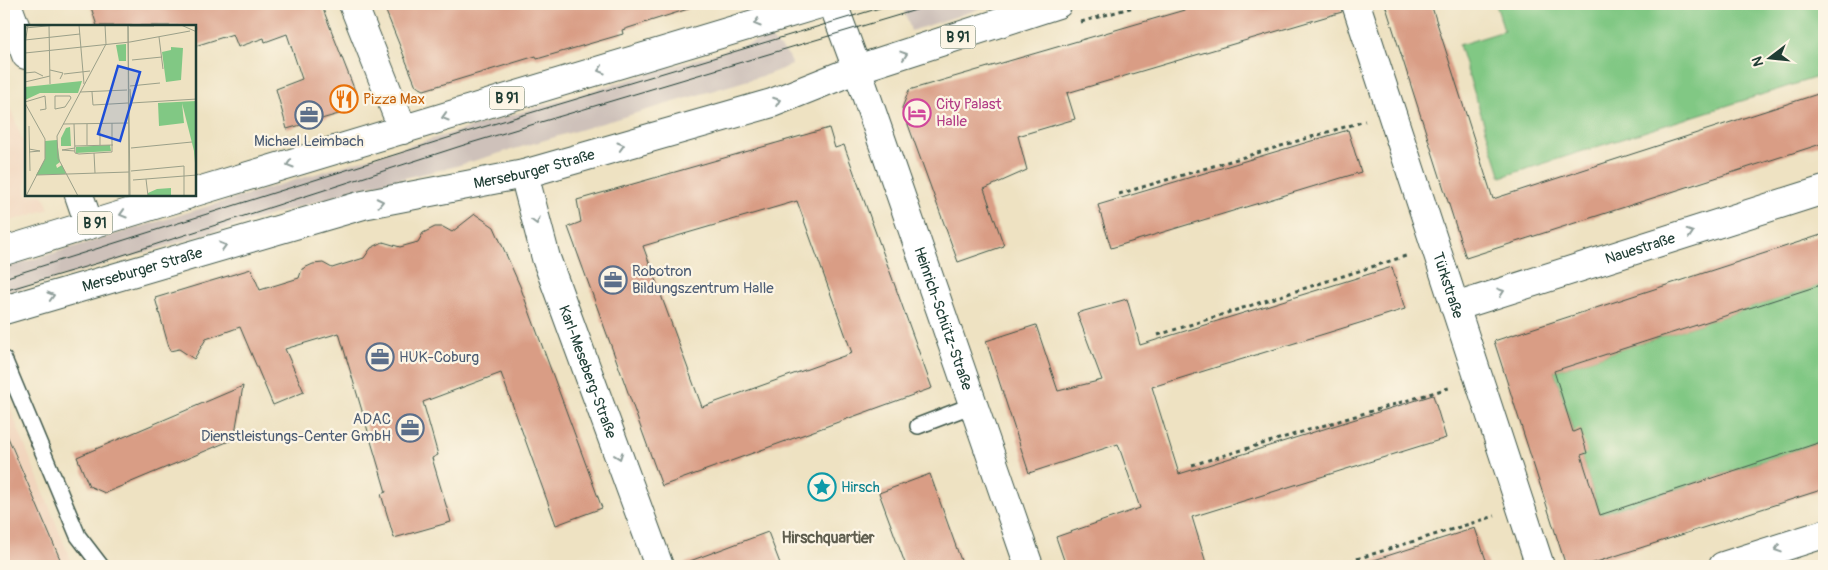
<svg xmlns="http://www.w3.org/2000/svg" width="1828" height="570" font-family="Pangolin,sans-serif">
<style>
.built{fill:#f1d5bd}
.industrial{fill:#cec1ba}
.green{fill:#81c884;stroke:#50825c}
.building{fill:#d99d85;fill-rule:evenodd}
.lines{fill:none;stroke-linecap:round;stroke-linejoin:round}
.service-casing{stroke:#3e5649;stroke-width:18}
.minor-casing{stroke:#3e5649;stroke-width:30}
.primary-casing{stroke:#3e5649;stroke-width:30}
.path{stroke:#3e5649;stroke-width:3;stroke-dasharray:4 4;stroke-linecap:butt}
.service{stroke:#fff;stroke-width:15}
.minor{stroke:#fff;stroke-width:28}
.primary{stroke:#fff;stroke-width:28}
.tram{stroke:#1f3d34;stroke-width:1}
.oneway{stroke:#8f9e9a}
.labels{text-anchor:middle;stroke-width:4.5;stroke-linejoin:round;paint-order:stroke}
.shield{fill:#fcf5e5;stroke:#617469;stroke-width:1}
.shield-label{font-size:14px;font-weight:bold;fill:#1f3d34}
.food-label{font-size:15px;fill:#c56008;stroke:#fcf5e5;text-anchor:start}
.hotel-label{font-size:15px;fill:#b23c85;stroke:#fcf5e5;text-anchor:start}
.service-label{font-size:15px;fill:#4e5e75;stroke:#fcf5e5;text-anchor:start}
.street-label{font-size:15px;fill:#1f3d34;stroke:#fcf5e5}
.culture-label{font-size:15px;fill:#0d838f;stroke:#fcf5e5;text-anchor:start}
.neighbourhood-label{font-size:16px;font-weight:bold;fill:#605f50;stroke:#fcf5e5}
.inset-road{fill:none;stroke:#9ba089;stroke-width:1}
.view{fill:#1d4ed8;fill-opacity:0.15;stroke:#1d4ed8;stroke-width:2.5}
.inset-edge{fill:none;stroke:#1f3d34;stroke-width:2.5}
</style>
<rect width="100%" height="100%" fill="#fcf5e5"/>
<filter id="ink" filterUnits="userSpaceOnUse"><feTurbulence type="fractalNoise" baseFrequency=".02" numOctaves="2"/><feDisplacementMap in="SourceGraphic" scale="10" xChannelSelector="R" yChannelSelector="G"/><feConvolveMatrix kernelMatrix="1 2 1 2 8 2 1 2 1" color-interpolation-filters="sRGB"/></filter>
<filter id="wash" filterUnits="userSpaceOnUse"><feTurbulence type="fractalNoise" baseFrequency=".0096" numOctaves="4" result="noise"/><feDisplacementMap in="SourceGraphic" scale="20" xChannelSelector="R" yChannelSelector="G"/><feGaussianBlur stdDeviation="1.12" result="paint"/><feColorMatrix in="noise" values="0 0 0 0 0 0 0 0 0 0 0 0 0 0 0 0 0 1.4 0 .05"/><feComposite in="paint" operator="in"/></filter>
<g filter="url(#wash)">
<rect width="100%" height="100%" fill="#eee2c2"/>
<!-- built -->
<path class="built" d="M4 91 26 150V195H43L49 209 4 223Z
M4 393 73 566H4Z"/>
<!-- industrial -->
<path class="industrial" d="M902 4H995L911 31Z
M770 37 789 56 792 65 769 74 453 167 373 185 4 294V268Z"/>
<!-- green -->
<path class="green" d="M1496 4H1824V75L1501 177 1459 45 1504 31Z
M1824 284V441L1600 514 1554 371Z"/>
<g id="blocks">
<!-- building -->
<path class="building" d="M90 4H321L357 96 349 111 287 129 276 89 302 79 287 34 265 42 264 38 238 47 233 34 195 46V26H97Z
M383 4H688V9L622 30 623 34 537 59 536 56 424 90 416 86Z
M1205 4H1341L1342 12 1067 93 1075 119 1018 136 1027 170 984 189 1004 246 958 262 902 108 909 90Z
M1385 4H1431L1493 199 1824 92V143L1466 258Z
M829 128 835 148 844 145 932 388 662 486 568 227 581 222 577 200ZM797 201 852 353 702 407 643 246Z
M1348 130 1361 172 1111 248 1098 205Z
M475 214 494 227 520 286 602 508 556 525 501 373 423 402 438 455 432 458 451 522 394 538 381 494 386 492 339 333 285 349 304 392 273 405 240 327 206 339 194 359 179 349 170 351 155 298 251 269 260 290 299 278 302 269 313 264 323 263 332 268 364 258 371 248 383 242 400 247 418 242 423 233 435 227H443L452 232Z
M1824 234V284L1554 371 1573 432 1580 429 1587 453 1581 455 1600 515 1824 441V489L1584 566H1566L1494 341Z
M1392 267 1405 309 1152 387 1179 474 1433 395 1446 438 1192 517 1207 566H1066L1056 537 1140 508 1118 444 1029 473 986 341 1036 325 1058 391 1102 380 1077 313 1127 299 1140 345Z
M243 386 234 439 105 493 89 486 77 457Z
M4 428 63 566H4Z
M930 474 963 566H906L879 493Z
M1475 528 1488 566H1372L1371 561Z
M768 532 781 566H682V564Z"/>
</g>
</g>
<g filter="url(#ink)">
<use href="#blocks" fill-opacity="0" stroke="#3e5649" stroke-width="1"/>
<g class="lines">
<!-- service casing -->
<g class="service-casing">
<path id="service" d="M4 359 78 536 101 566
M918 426 973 405"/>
</g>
<!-- minor casing -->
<g class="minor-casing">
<g id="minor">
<path d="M7 4 26 55"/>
<path d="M353 4 403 130"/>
<path id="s1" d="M1356 4 1540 566"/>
<path id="s2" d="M857 69 1029 566"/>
<path id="s3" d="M524 174 546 258 659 566"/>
<path d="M79 195 89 224"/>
<path id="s4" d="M1455 307 1824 190"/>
<path d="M1723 566 1824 534"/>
</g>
</g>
<!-- primary casing -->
<g class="primary-casing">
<g id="primary">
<path d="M833 4 857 69"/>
<path d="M195 192 820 4"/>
<path d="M4 251 187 195"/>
<path id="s5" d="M4 310 363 205 524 174 772 103 857 69 1058 4"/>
</g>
</g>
<!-- path -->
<path class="path" d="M1081 22 1144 4
M1119 194 1365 121
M1158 335 1409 255
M1192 465 1452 387
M1334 566 1495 516"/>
<!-- service -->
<use href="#service" class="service"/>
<!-- minor -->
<use href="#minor" class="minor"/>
<!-- primary -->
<use href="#primary" class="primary"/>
<!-- tram -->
<path class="tram" d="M4 278 470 131 893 4
M4 291 98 263 464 145 936 4"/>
</g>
<!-- one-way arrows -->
<defs><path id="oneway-chevron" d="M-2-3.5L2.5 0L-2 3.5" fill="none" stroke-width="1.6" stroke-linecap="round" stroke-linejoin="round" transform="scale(1.25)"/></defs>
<g class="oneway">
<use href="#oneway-chevron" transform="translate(757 23) rotate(163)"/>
<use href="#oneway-chevron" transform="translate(904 55) rotate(-18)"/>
<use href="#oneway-chevron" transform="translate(601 70) rotate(163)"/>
<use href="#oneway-chevron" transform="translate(777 101) rotate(-20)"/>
<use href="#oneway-chevron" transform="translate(445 117) rotate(163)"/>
<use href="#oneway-chevron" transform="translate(621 146) rotate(-16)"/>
<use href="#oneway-chevron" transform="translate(290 164) rotate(163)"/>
<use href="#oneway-chevron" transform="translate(380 202) rotate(-12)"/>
<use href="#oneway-chevron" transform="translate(123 214) rotate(163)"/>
<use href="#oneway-chevron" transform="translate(536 221) rotate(75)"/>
<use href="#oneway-chevron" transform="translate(1690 233) rotate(-18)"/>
<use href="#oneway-chevron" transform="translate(223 246) rotate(-16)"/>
<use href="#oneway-chevron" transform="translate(1501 292) rotate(-18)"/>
<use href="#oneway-chevron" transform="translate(51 296) rotate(-16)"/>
<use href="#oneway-chevron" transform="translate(619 456) rotate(70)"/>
<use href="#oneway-chevron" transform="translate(1778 549) rotate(162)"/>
</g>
</g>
<!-- icons -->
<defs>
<g id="restaurant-ring" transform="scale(1.4375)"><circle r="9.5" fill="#fcf5e5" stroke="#e8710a" stroke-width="1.5"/><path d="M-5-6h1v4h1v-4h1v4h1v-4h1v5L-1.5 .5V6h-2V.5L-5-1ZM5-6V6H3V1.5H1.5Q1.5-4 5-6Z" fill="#e8710a"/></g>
<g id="hotel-ring" transform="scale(1.4375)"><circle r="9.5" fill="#fcf5e5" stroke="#d1479c" stroke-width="1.5"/><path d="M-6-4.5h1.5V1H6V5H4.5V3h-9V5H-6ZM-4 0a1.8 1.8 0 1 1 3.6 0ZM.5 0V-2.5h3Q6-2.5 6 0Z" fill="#d1479c"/></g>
<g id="office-ring" transform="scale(1.4375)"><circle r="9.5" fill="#fcf5e5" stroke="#5c6f8a" stroke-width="1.5"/><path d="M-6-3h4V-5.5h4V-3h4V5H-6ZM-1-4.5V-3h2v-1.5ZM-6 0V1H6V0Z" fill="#5c6f8a"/></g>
<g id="sight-ring" transform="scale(1.4375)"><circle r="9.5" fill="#fcf5e5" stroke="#0f9aa8" stroke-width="1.5"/><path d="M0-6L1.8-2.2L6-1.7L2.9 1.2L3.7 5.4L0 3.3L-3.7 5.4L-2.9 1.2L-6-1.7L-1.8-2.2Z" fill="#0f9aa8"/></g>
</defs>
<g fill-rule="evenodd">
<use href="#restaurant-ring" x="344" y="99"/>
<use href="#hotel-ring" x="917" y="113"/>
<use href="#office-ring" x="309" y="115"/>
<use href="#office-ring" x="613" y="280"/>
<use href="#office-ring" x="380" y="357"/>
<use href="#office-ring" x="410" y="428"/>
<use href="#sight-ring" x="822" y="487"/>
</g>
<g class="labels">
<!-- shield labels -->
<g class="shield">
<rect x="940.5" y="25.5" width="35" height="23" rx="4"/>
<rect x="489.5" y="86.5" width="35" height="23" rx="4"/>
<rect x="77.5" y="211.5" width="35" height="23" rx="4"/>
</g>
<g class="shield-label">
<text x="958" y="42">B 91</text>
<text x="507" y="103">B 91</text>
<text x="95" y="228">B 91</text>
</g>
<!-- food labels -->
<g class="food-label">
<text x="363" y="104">Pizza Max</text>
</g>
<!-- hotel labels -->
<g class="hotel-label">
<text x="936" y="109">City Palast<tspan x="936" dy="17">Halle</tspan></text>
</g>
<!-- service labels -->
<g class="service-label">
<text x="309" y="146" text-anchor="middle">Michael Leimbach</text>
<text x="632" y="276">Robotron<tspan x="632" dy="17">Bildungszentrum Halle</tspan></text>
<text x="399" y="362">HUK-Coburg</text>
<text x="391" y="424" text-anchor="end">ADAC<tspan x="391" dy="17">Dienstleistungs-Center GmbH</tspan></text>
</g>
<!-- street labels -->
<g class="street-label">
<text dy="5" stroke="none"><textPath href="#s5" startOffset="549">Merseburger Straße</textPath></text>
<text dy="5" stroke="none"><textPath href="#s4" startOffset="194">Nauestraße</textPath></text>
<text dy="5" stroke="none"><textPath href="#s5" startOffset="144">Merseburger Straße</textPath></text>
<text dy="5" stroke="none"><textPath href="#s1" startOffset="296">Türkstraße</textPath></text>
<text dy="5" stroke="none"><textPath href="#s2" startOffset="264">Heinrich-Schütz-Straße</textPath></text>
<text dy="5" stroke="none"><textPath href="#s3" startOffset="208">Karl-Meseberg-Straße</textPath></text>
</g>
<!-- culture labels -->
<g class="culture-label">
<text x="841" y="492">Hirsch</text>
</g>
<!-- neighbourhood labels -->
<g class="neighbourhood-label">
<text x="828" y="543">Hirschquartier</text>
</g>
</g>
<!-- overview -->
<g transform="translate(25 25)">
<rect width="171" height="171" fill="#eee2c2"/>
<path d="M101 19V36H94L91 20ZM146 22 158 23 156 55 141 57 137 27 146 25ZM57 56 53 68H15L0 75V62ZM171 76V150L169 126 157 78 159 98 134 101 133 78ZM45 102 46 121H36V113L41 103ZM32 115 35 137 31 140 32 143 37 140 41 149 11 150 20 134V116ZM85 120 86 126 51 128V122ZM146 163V171H123V168L132 164Z" fill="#81c884"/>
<path class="inset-road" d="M24 0 25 59M54 0 59 59M80 0 81 19M103 0 104 171M103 0 105 171M156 0 172 7M105 1H129M0 3 32 0M134 12 138 44M0 15 55 9M0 19 3 0M0 28 105 17 165 6M107 35 137 32M25 45 38 48 35 54M0 48 10 47 18 51M39 49 65 46M0 57 25 51M105 61 135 58M105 64 106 81M55 67 102 65M67 67 68 80 103 78M30 71H45L46 73 40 82 30 84ZM0 77 20 71 21 84 15 85M0 78 20 114V134L1 171M106 78 172 74M38 99 103 98M49 99 50 128 54 129 87 127V98M62 99V120M75 99V120M4 101 5 146M50 121 88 120M50 123 37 125 50 126M106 123 167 117M4 124 15 126 4 127M69 128 70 148M106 146 159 141V171M12 150 104 147M121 154 123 171M108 155 172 150M53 171 33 133 32 111 81 19"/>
<path class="view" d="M93 41 115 47 95 116 73 109Z"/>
<rect width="171" height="171" class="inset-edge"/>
</g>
<!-- margin -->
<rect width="1828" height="570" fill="none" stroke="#fcf5e5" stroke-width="20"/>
<!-- north arrow -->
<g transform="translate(1770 58) rotate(254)" stroke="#fcf5e5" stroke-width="4" paint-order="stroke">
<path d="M0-4L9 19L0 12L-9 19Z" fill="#1f3d34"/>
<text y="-8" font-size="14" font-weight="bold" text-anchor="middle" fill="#1f3d34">N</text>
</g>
</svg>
